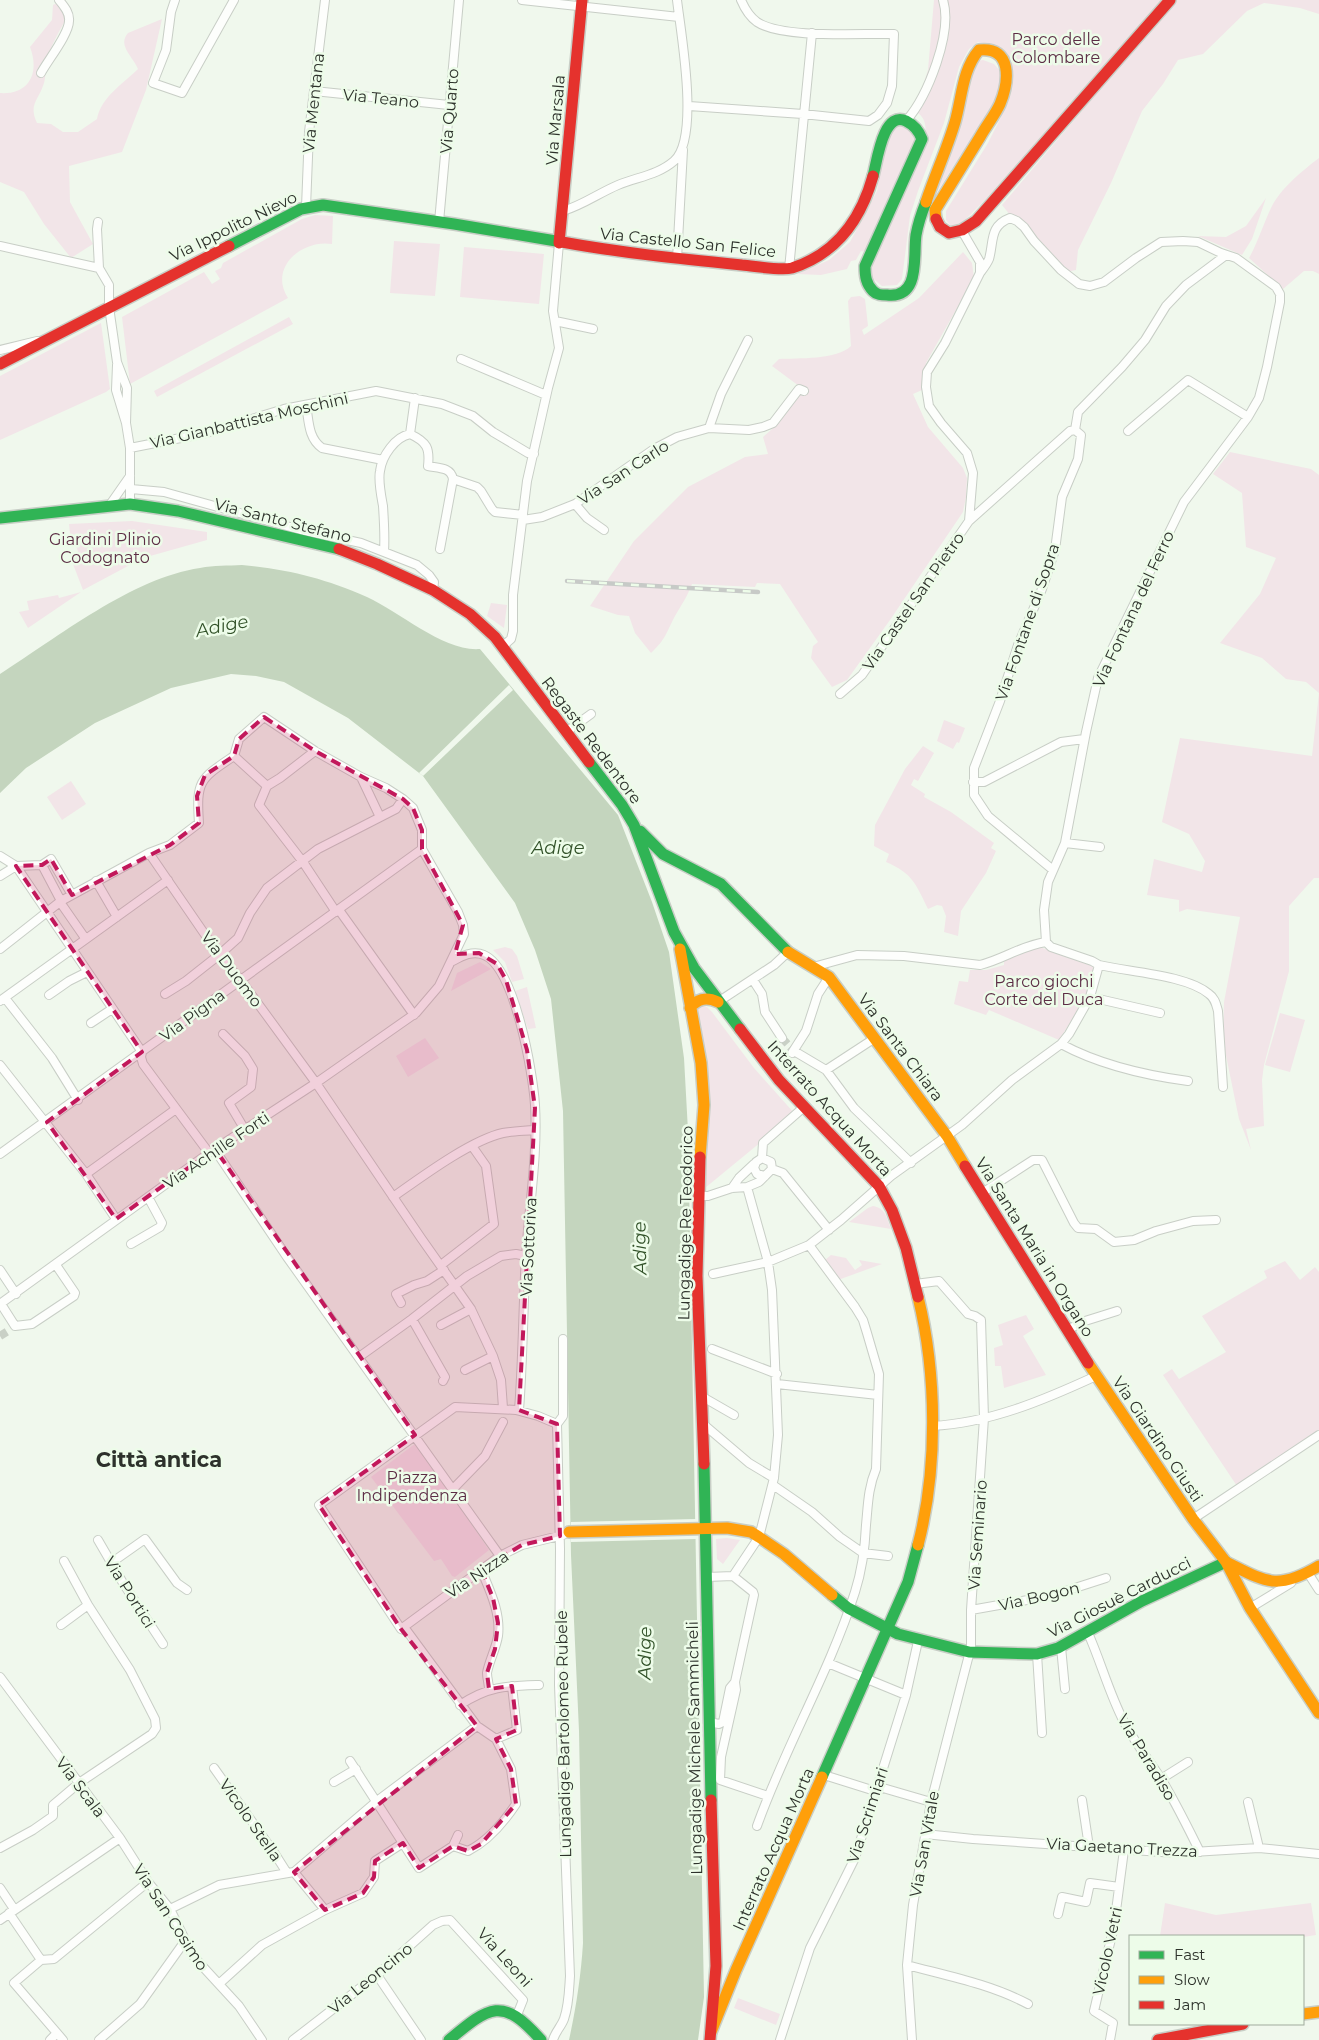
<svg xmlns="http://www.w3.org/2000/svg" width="1319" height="2040" font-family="Montserrat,sans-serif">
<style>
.green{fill:#f2e5e8}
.water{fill:#c4d5be}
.pier{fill:#f0f8ed}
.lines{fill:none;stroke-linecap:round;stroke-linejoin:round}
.street-tunnel{stroke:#c9d0c6;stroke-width:8;stroke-dasharray:8 4;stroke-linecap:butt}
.street-casing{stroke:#c8cec6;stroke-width:10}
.fast-casing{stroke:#c8cec6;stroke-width:14}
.slow-casing{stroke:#c8cec6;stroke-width:14}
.jam-casing{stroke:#c8cec6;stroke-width:14}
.street{stroke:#fdfefc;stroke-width:8}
.fast{stroke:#30b455;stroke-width:11}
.slow{stroke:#ff9f0a;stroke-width:11}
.jam{stroke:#e5322d;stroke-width:11}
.rail-casing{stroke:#c7cac7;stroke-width:4.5}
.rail{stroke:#edfce9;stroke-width:2.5;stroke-dasharray:8;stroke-linecap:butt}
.marked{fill:#c2185b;fill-opacity:0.2;stroke:#c2185b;stroke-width:4;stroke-dasharray:10 6;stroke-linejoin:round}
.labels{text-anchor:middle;stroke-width:5;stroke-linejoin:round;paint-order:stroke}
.park-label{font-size:16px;fill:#5c2d45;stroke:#edfce9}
.street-label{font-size:16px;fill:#2d322b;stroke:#edfce9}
.water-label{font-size:18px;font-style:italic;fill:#325229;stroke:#edfce9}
.district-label{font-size:21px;font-weight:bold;fill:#2d322b;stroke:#edfce9}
</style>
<rect width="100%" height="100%" fill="#f0f8ed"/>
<!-- green -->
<path class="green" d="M934 0H1161L985 200 960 225 951 226 946 220V211L988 143 1001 117 999 113 1007 56 1000 49 978 42 969 49 959 67 944 123 918 191 910 216 902 279 897 285 882 286 871 277 873 258 925 140C926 127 927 118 915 111L928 70Z
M1176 0H1319V14L1300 8 1264 3 1247 11 1203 54 1178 60 1163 84 1142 111 1111 183 1078 250 1076 270 1062 273 1046 259 1002 205Z
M62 1 72 9C62 26 51 44 46 63 45 69 46 76 44 83 39 100 28 104 37 123L51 124 63 132H78L97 119C101 97 123 84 138 69 133 56 117 46 128 33L162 19 146 90 122 152 69 166 70 202 93 244 71 258 44 224 24 192 0 182V93C29 95 40 73 30 47L52 20 53 5Z
M983 60 994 64 1001 72 1000 93 934 197 964 113 971 69 977 61Z
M899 125 909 128 915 134 914 149 866 252 861 251 856 260 851 261 847 269 821 275 797 274 829 260 850 242 877 191 886 137 891 129Z
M1319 158V274L1313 271H1304L1283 289 1249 258C1258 242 1263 225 1271 208 1280 189 1302 171 1319 158Z
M1266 198 1252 239 1242 255 1198 236 1226 237 1246 226Z
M315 215 333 216 332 244C303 239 268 267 288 298L130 384 122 317 204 272 212 284 220 279 215 271 221 268 223 263 302 219Z
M394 241 440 244 435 296 390 293Z
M464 247 544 254 539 304 460 297Z
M963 252 972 263 974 278 926 363 922 390 913 394 928 427 963 468 967 478 966 497 963 512 890 620 847 680 832 687 811 658 813 646 818 642 780 584 757 583 755 587 692 584C687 597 682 604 675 616 666 633 666 639 651 653L635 633 629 616 618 615 590 606 634 541 688 487 745 457 768 454 763 437 780 422 799 386 772 366 779 359C798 358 837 360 851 346L848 301 851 297 860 296 865 299 868 326 862 330 864 335 919 298Z
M289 317 293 324 157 397 154 391Z
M101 323 110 389 106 392 0 440V376Z
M1230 452 1311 469 1319 475V878H1314L1289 906V971L1264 1065 1262 1080 1264 1126 1246 1129 1251 1150 1239 1119 1223 1041 1224 1002 1240 917 1187 909 1179 912V900L1147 895 1154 859 1202 872 1205 861 1189 834 1162 822 1180 738 1312 756 1319 693 1306 682 1286 679 1262 658 1220 643 1260 594 1276 558 1246 547 1242 493 1213 474Z
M132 521 207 532V540L143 558 83 590 71 559 76 557 78 551 76 546 71 544 69 524Z
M81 592 28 628 19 612 29 610 27 601 58 595 59 598Z
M491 603 507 605 504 628 487 616Z
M944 720 965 728 959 743 957 742 953 749 937 741Z
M923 746 934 753 918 781 914 779 911 785 925 794 924 797 951 812 994 843 991 848 996 851 986 873 961 911 958 936 944 932 946 916 942 906 937 905 928 909C916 884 912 873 886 862L889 854 874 846 875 825 905 769Z
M71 781 86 804 62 820 47 797Z
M505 947 512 949 517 956 524 979 512 982 505 962 493 950Z
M1039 947 1077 958 1095 968 1085 999 1059 1040 989 1010 986 1015 954 1004 959 981 968 982 970 970H986L1004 965V961L1019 953Z
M480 962 491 969 451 991 457 973Z
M527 987 536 1028 528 1029 515 991Z
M701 1005 707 1007 712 1012 754 1068 795 1114 705 1188 708 1097 696 1010Z
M1280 1013 1305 1020 1290 1072 1265 1065Z
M425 1038 439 1058 408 1077 396 1056Z
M873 1206C886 1208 887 1219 891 1229L849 1222 868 1208Z
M831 1255 846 1258 855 1270 862 1265 859 1260 882 1264 838 1280 825 1260Z
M1285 1261 1300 1280 1315 1267 1319 1272V1430L1237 1486 1163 1375 1172 1369 1179 1379 1226 1352 1202 1316 1267 1278 1264 1271Z
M1026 1315 1034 1329 1023 1336 1046 1375 1004 1388 1001 1366H995L994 1348 1003 1345 998 1325Z
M416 1443 489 1550 455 1577 452 1576 441 1559 434 1561 371 1477Z
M727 1538 740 1540 723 1564 717 1559 716 1539Z
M1165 1903 1216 1915 1311 1903 1316 1935 1303 1937 1160 1936Z
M738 1998 780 2014 776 2025 734 2008Z"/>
<!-- water -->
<path class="water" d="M242 565C290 570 323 578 367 597 400 612 444 652 480 649L618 815 652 902 669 952 684 1058 688 1131 704 1997 698 2040H569C576 2008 581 1976 583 1943L579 1731 571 1555 563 1111 551 999 535 950 515 903 423 776 348 718 284 682 256 676 231 674 171 688 95 723 26 768 0 793V674C58 637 132 578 200 568 214 565 228 566 242 565Z"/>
<!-- pier -->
<path class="pier" d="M509 685 513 690 423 776 419 773Z
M696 1519V1539L571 1542V1522Z"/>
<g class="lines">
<!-- street-tunnel -->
<path class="street-tunnel" d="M782 1038 794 1051
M0 1336 8 1331"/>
<!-- street casing -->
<g class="street-casing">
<path id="street" d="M175 0 171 12 166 50 153 83 182 93 234 0
M522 0 679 17
M41 73C48 60 69 34 69 21 70 13 64 6 59 0
M314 91 449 105
M689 106 803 114 869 121 878 115 887 103 892 86 894 34C861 33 783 39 757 22 750 17 744 7 741 0
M906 121C928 96 953 32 943 0
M306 207 309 132 325 0
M563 211C583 205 599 193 618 185 637 177 658 175 674 161 700 138 681 34 677 0
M98 222 97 229 99 268
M439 222 459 0
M0 246 99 268 109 285V307L117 362 127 388 126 423
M677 259 683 150
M789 269 812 33
M555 321 593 329
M0 350 37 341
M461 359 546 395
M117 365 116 390 126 423 130 448V504
M306 405C309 421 308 438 322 448L383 460
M709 428 721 394 748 340
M1075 430 1078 412 1122 367 1145 340 1166 306 1186 285 1226 255
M1128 431 1188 380 1248 417
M410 434 415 398
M130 448 206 433 284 409 376 391 442 404 473 416 493 432 528 453 534 454
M131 489 164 492 301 530 361 543 417 565 429 575 434 582 433 590
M575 504 587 518 604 530
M109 506 130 476
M523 520 542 517 575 504 654 449 677 437 709 428 749 430 763 427 773 423 799 389 804 391
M969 521 1070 431 1075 430
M440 549 453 479
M384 552C385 536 384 521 383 506 381 495 378 481 380 471 382 456 395 437 410 434 427 442 430 448 428 466 438 468 451 467 453 479L477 487 481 491 492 509 495 512 523 515
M503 646 511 639 513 631V595L527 481 548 388 559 348 553 311 559 243
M840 694 862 675 969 521 973 473 967 453 941 423 929 406 926 387 927 372 945 343 980 273V262L962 231
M566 732 591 714
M234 756 267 786
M361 777 380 817
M973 782H984L1061 742 1084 739
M267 786 259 805 303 862 336 912
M267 786 280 778 315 751
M1065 843 1100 847
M149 853 219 955 240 979 316 1083 421 1238 471 1309 493 1356 501 1380 503 1408
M0 856 16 866 142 1052 141 1057 143 1064 209 1153
M42 865 51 859 72 895
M42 865 61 901
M16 866 42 865
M1053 870 988 816 974 795V768L1000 701 1018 645 1042 589 1055 550 1062 497 1078 459 1081 435 1075 430
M0 876 16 866
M96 881 117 917
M60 902 85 938
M339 910 414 1015
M0 949 61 901 149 853 170 845 199 823C196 780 200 779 234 756
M453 961C462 956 473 950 484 955 515 968 533 1073 535 1105 538 1155 529 1206 526 1256 523 1307 523 1359 519 1410
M1099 965C1129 972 1187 975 1209 994 1215 998 1216 1004 1218 1011L1223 1087
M813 967 857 955 904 956 980 965C1004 959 1020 946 1046 942
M753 980 762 994 765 1012 782 1038
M165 994 186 981 219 955 238 938 250 913 267 888 318 849 396 809 403 799
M49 995 69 981 87 972
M1090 997 1160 1013
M5 998 52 1058 78 1100
M0 1001 168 880
M718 1002 774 965 788 952
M91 1023 112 1009
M223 1034 245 1056 253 1069 251 1087 229 1103 245 1130
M1061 1044C1100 1065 1143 1075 1188 1081
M794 1051 826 1070 854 1108 911 1163
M792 1053 806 1031 818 994 829 977
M0 1065 86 1174 116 1219
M826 1070 875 1038
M215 1150 287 1257 500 1556
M0 1154 422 849
M762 1158 763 1143 804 1107
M772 1169 783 1173 829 1230
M86 1174 176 1109
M732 1188 739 1178 754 1164
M982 1193 1033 1160H1042L1074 1223 1078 1228 1096 1229 1114 1242 1134 1240 1156 1231 1193 1221 1216 1220
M699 1196H708L732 1188 747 1187 759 1182 772 1169 771 1162 762 1158 756 1162 754 1168 757 1174 765 1176
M393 1197C420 1178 471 1140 503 1133 513 1131 524 1131 534 1130
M131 1244 160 1227 162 1223 148 1197
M441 1265 494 1224 486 1166 472 1146
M0 1270 16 1294
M713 1274 768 1262 809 1245 841 1220 891 1176 962 1125 1012 1080 1061 1044 1069 1034 1090 997 1099 965 1092 961 1051 947 1046 942 1044 910 1048 882 1065 843 1086 732 1098 678 1184 502 1248 417 1259 398 1267 367 1280 302V294L1276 287 1236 258 1221 253 1198 242 1183 241 1161 242 1136 258 1104 282 1090 286 1079 284 1061 270 1034 241 1024 227 1017 221 1010 218C989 226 994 242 989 259 987 264 983 269 980 273
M401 1303 396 1294 414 1285 427 1281 444 1270
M0 1304 209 1153 316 1083 416 1013 439 986 464 934 463 925 458 912 422 849V830L413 808 403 799 386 788 361 777 315 751 264 717 239 739 234 756
M1 1304 15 1326 32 1324 74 1296 75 1293 56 1265
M412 1319 445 1377 443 1381
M441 1325 471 1309
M1067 1330 1085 1321 1117 1311
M712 1349 777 1374
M359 1357 412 1319 467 1276 501 1256 516 1254 526 1256
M465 1370 493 1356
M777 1384 878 1395
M701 1396 734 1415
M702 1423 749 1463 774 1478
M557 1424 563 1416V1339
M932 1426C990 1423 1044 1400 1096 1376
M773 1485 812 1512 840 1537 863 1553 888 1556
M452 1490 485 1456 503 1422
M1193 1519 1319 1435
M98 1540 123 1583 163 1644
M111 1563 145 1539 177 1583 187 1590
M481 1569C489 1589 501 1612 498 1636 496 1649 489 1661 487 1673 487 1678 489 1684 489 1689
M1308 1573 1319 1590
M733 1576 759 1537 774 1478 778 1435 772 1290 768 1262 747 1187
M707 1577 733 1576 753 1592 754 1595 735 1682 730 1688 723 1722 719 1724 709 1722
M1250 1608 1291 1583
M971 1610 1050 1596 1106 1578
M61 1625 88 1605
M401 1629 500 1556 522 1545 563 1535
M1088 1633C1101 1662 1109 1693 1124 1722 1134 1741 1148 1759 1160 1777 1175 1801 1187 1826 1200 1852
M1061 1647 1065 1689
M1037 1654 1042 1733
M828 1663 906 1695
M0 1677 120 1838 148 1882 170 1909 193 1956 239 2006 262 2040
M735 1682 736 1690 721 1757 720 1780 768 1796
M460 1705C489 1686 506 1686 539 1685
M496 1739 517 1730 512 1686
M350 1761 419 1868 453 1846 468 1851C488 1841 504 1822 516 1804L511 1769 496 1739 477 1726 407 1631 401 1629 319 1505 455 1407 516 1410 538 1416 557 1424
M214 1768 275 1854 287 1873
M824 1775 875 1791
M1161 1779 1188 1762
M334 1782 356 1769
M875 1791 883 1788 931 1802
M1082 1800 1089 1847
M1248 1802 1259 1848
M757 1826C785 1747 829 1673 855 1592 862 1570 865 1548 866 1525 868 1505 868 1488 876 1469L879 1374 867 1333 863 1320 855 1307 809 1245
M925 1834 973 1839 1176 1853 1259 1848 1319 1854
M453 1846 458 1835
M0 1848 33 1830 53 1816V1805L79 1783 152 1734 156 1728 155 1719 130 1670 88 1605 64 1561
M294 1872 325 1910
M0 1888 14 1909
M170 1909 219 1885 294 1872 377 1801 477 1726
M9 1913 41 1960
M1058 1914 1062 1897 1086 1902 1090 1883 1119 1887
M0 1920 120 1838
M41 1960 54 1959 148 1882
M41 1960 14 1983 63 2040
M907 1965C948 1976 990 1984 1028 2004
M377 1975 421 2040
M220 1983 262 1945 325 1910 363 1893 374 1877 375 1861 403 1843
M50 2040 57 2033
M99 2040 140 2004 185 1941
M293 2040 377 1975 433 1925 442 1921 450 1920 523 2000 517 2015
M553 2040C555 2032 561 2027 564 2019 569 2005 569 1990 570 1976L559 1685 560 1549 557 1424
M780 2040 810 1948 855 1858 906 1695 918 1641
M912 2040 907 1965 913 1905 931 1802 971 1647V1610L984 1418 981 1320 975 1316 968 1314 939 1281 915 1284
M1110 2040 1113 2023 1094 2011 1114 1926 1124 1850"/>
</g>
<!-- fast casing -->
<g class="fast-casing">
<path id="fast" d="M873 176C877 162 883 110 906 121 914 125 919 131 922 139L865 266C865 276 866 284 873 291 877 295 881 295 887 295 921 299 913 256 916 235 918 224 922 212 926 202
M229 246 301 209 323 205 454 224 562 242
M0 518 130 504 178 511 339 549
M589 762 622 805 634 825 674 932 694 968 740 1029
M640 831 663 854 721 884 788 952
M704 1464 711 1800
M832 1595 848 1608 898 1634 969 1652 1037 1654 1058 1648 1142 1601 1226 1562
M822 1777 908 1582 918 1545
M449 2040C490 2006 502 1996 541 2040"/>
</g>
<!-- slow casing -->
<g class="slow-casing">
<path id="slow" d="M926 202C935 175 947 149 955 122 962 98 962 70 979 50 1013 46 1009 82 1000 104 995 115 986 126 980 137 965 161 950 186 935 210L936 219
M680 949 701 1063 704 1105 700 1157
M788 952 829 977 947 1136 965 1166
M690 1008C698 998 707 997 718 1002
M1088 1363 1193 1519 1226 1562 1250 1608 1319 1713
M569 1532 727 1528 751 1532 759 1537 784 1554 832 1595
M918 1545C938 1468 937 1374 918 1297
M1226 1562C1266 1582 1277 1591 1319 1566
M1303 2014 1319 2012
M711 2032 736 1970 822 1777"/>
</g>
<!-- jam casing -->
<g class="jam-casing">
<path id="jam" d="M936 219 940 227 949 233 962 230 976 221 1170 0
M562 242C622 253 682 259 742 265 755 266 780 271 792 268 836 254 861 219 873 176
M559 243 582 0
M0 364 229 246
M339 549 377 564 433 590 470 614 495 637 589 762
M740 1029 779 1080 879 1186 892 1210 906 1248 918 1297
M700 1157 697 1276 704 1464
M965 1166 1088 1363
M710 2040 716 1966 711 1800
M1158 2040 1243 2024"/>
</g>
<!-- street -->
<use href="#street" class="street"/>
<!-- fast -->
<use href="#fast" class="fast"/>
<!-- slow -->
<use href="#slow" class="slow"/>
<!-- jam -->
<use href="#jam" class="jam"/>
<!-- rail casing -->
<g class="rail-casing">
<path id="rail" d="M567 581 758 592"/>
</g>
<!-- rail -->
<use href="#rail" class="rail"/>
</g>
<!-- marked area -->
<path class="marked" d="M264 717 315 751 403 799 413 808 422 830V849L463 925 455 954 479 953 497 964 506 980 527 1050 535 1108 519 1410 557 1424 560 1536 522 1545 481 1569 493 1598 498 1623 495 1649 487 1673 489 1689 512 1686 517 1730 496 1739 511 1769 516 1804 481 1844 468 1851 453 1846 419 1868 403 1843 375 1861 374 1877 363 1893 325 1910 294 1872 477 1726 401 1629 319 1505 415 1435 215 1149 116 1219 47 1122 142 1052 16 866 42 865 51 859 72 895 170 845 199 823 197 796 205 775 234 756 239 739Z"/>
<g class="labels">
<!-- park labels -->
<g class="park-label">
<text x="1056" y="45">Parco delle<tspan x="1056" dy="18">Colombare</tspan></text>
<text x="105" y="545">Giardini Plinio<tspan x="105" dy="18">Codognato</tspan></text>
<text x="1044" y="987">Parco giochi<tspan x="1044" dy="18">Corte del Duca</tspan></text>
<text x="412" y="1483">Piazza<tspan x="412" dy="18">Indipendenza</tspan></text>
</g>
<!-- street labels -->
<g class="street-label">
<text transform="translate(381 98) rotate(6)" y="6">Via Teano</text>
<text transform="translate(313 103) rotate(-84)" y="6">Via Mentana</text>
<text transform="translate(449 111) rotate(-85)" y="6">Via Quarto</text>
<text transform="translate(555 120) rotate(-85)" y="6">Via Marsala</text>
<text transform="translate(233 226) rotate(-26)" y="6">Via Ippolito Nievo</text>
<text transform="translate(688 242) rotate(6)" y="6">Via Castello San Felice</text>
<text transform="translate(249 420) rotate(-13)" y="6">Via Gianbattista Moschini</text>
<text transform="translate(623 472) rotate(-33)" y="6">Via San Carlo</text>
<text transform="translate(283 520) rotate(14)" y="6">Via Santo Stefano</text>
<text transform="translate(913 601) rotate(-55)" y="6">Via Castel San Pietro</text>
<text transform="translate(1133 609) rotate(-65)" y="6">Via Fontana del Ferro</text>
<text transform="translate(1027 622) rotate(-71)" y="6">Via Fontane di Sopra</text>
<text transform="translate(592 740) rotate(53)" y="6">Regaste Redentore</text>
<text transform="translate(232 969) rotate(53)" y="6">Via Duomo</text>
<text transform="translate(192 1015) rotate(-36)" y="6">Via Pigna</text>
<text transform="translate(901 1047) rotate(53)" y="6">Via Santa Chiara</text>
<text transform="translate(830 1108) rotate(48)" y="6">Interrato Acqua Morta</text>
<text transform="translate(216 1150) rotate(-34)" y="6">Via Achille Forti</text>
<text transform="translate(685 1223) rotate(-89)" y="6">Lungadige Re Teodorico</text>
<text transform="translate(528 1247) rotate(-87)" y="6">Via Sottoriva</text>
<text transform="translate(1035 1247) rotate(58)" y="6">Via Santa Maria in Organo</text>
<text transform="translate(1158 1439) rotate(56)" y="6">Via Giardino Giusti</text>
<text transform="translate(977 1535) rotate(-86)" y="6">Via Seminario</text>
<text transform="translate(477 1574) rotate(-34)" y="6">Via Nizza</text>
<text transform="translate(130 1592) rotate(58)" y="6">Via Portici</text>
<text transform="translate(1039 1596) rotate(-13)" y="6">Via Bogon</text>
<text transform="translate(1119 1597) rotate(-27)" y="6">Via Giosuè Carducci</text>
<text transform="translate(563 1734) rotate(-91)" y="6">Lungadige Bartolomeo Rubele</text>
<text transform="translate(694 1748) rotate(-91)" y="6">Lungadige Michele Sammicheli</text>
<text transform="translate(1147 1757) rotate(59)" y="6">Via Paradiso</text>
<text transform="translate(81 1787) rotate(53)" y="6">Via Scala</text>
<text transform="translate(867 1815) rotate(-72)" y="6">Via Scrimiari</text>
<text transform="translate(251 1820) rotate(55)" y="6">Vicolo Stella</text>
<text transform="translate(924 1844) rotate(-80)" y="6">Via San Vitale</text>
<text transform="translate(1122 1847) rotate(3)" y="6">Via Gaetano Trezza</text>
<text transform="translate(773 1849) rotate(-66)" y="6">Interrato Acqua Morta</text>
<text transform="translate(171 1917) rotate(57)" y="6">Via San Cosimo</text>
<text transform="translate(1107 1951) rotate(-78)" y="6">Vicolo Vetri</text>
<text transform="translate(505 1957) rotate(48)" y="6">Via Leoni</text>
<text transform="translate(370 1978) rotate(-39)" y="6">Via Leoncino</text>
</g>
<!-- water labels -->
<g class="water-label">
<text transform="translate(222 626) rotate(-11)" y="6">Adige</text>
<text x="558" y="854">Adige</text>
<text transform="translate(640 1248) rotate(-91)" y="6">Adige</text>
<text transform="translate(645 1653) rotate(-89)" y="6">Adige</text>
</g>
<!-- district labels -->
<g class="district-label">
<text x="159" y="1467">Città antica</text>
</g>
</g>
<!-- legend -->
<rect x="1129" y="1935" width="175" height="90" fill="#edfce9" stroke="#a0ab9d"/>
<rect x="1139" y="1951" width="25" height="8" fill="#30b455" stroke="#a0ab9d"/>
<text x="1174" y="1960" font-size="15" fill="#2d322b">Fast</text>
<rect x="1139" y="1976" width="25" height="8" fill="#ff9f0a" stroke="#a0ab9d"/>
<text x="1174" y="1985" font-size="15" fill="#2d322b">Slow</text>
<rect x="1139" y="2001" width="25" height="8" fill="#e5322d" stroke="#a0ab9d"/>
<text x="1174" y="2010" font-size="15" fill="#2d322b">Jam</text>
</svg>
